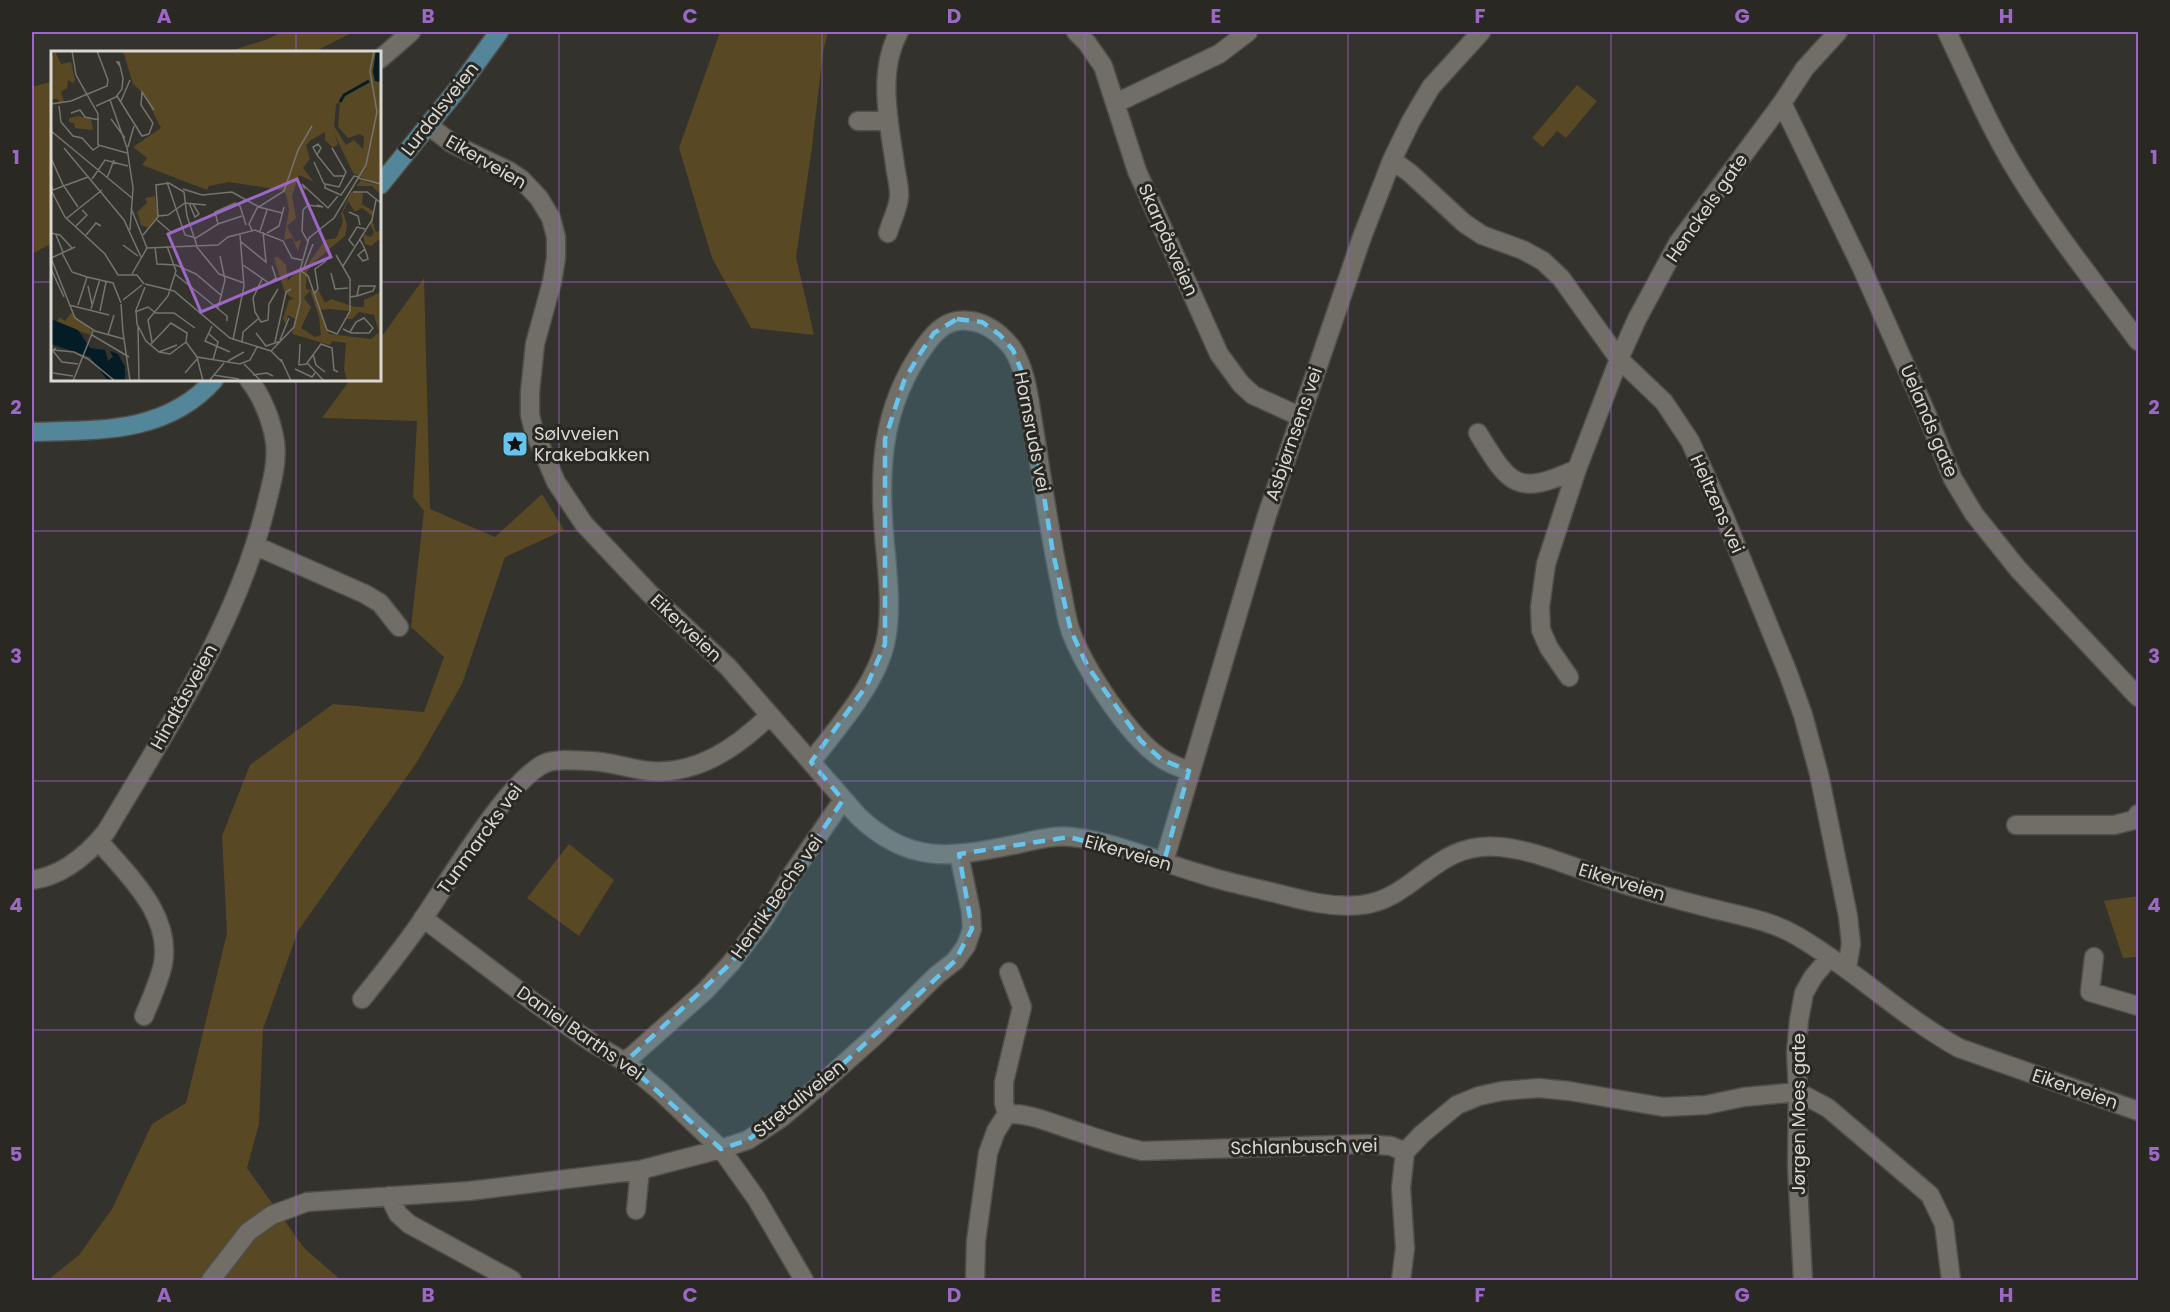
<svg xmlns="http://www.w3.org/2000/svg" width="2170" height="1312" font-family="Poppins,sans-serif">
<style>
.green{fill:#584824}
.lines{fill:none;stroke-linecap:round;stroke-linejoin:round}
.minor-casing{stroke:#514e4a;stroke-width:21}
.major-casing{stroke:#514e4a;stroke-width:21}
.minor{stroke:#716e68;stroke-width:18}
.major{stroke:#538699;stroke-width:18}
.marked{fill:#65c5ee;fill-opacity:0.2;stroke:#65c5ee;stroke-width:4.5;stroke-dasharray:12 8;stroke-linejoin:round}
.grid{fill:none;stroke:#9c68c6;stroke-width:1.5;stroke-opacity:0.55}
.labels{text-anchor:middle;stroke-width:6;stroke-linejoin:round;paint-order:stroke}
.street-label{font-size:18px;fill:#d9d8d4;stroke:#2a2822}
.poi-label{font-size:18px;fill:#d9d8d4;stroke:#2a2822;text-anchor:start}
.inset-river{fill:none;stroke:#031c26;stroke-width:3}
.inset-road{fill:none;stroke:#76746f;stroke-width:1.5}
.view{fill:#9c68c6;fill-opacity:0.15;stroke:#9c68c6;stroke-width:3}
.inset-edge{fill:none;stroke:#d9d8d4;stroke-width:3}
.neatline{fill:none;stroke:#9c68c6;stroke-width:2}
.grid-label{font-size:20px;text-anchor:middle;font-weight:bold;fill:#9c68c6}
</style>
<rect width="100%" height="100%" fill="#34322c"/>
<!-- green -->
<path class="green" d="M281 32H353L314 52H227L268 39Z
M720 32H828L823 52 812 147 796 257 814 335 751 328 712 258 679 148Z
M50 82 52 84V243L32 254V87Z
M1577 85 1597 101 1566 138 1557 131 1543 147 1532 138Z
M424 278 430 509 495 537 542 494 564 530 505 557 462 684 417 762 298 931 263 1029 259 1124 247 1168 304 1248 341 1280H48L79 1255 112 1209 152 1124 186 1103 227 933 222 836 250 765 333 704 424 712 444 657 411 627 424 511 413 497 417 421 322 418 350 380H380V339Z
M569 844 614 880 579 936 527 898Z
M2138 896V957L2123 958 2104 901Z"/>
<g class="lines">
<!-- minor casing -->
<g class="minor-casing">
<path id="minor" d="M1076 32 1087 43 1103 66 1137 171 1219 354 1241 384 1253 395 1299 416
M1947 32C1969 78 1989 126 2016 170 2052 230 2097 285 2138 341
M380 59 411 32
M1116 103 1219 54 1248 32
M1782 103 1861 266 1925 410 1953 479 1974 514 2018 569 2138 697
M858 121H887
M429 126 453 144 509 171 521 179 539 198 551 218 556 237V258L552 282 535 344 530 392V415L534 431 556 482 584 524 649 593 728 667 858 816C908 864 949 858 1013 845 1032 841 1052 835 1072 837 1114 842 1157 861 1198 873 1224 882 1252 887 1279 894 1306 901 1333 908 1361 905 1416 899 1435 840 1500 847 1537 850 1584 872 1620 883 1649 892 1678 900 1706 907 1737 915 1770 920 1797 936 1854 969 1901 1016 1959 1048L2138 1111
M1392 160 1410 173 1464 223 1482 235 1523 250 1543 261 1561 278 1619 359 1664 402 1690 441 1724 516 1788 673 1803 715 1819 774 1848 916 1851 944 1847 968
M888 233C891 222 898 209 899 197 900 187 896 175 895 165 889 122 877 72 899 32
M1478 433C1510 485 1516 497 1577 469
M256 546 365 594 380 603 399 627
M1569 677 1549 648 1541 630 1540 607 1546 564 1577 469 1619 359 1637 319 1678 243 1782 103 1805 68 1838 32
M811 762C837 728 875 686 885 644 892 616 888 575 885 546 878 473 880 409 924 347 936 330 948 318 970 321 987 323 1001 334 1012 348 1026 369 1029 398 1033 423 1042 477 1049 532 1061 587 1064 601 1066 618 1071 632 1085 669 1128 736 1161 758 1169 764 1180 767 1189 771
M2016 825H2114L2134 820 2138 814
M99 841C128 876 172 914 163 964 159 982 151 999 144 1016
M1164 862 1267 515 1362 237 1392 160 1411 121 1431 87 1481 32
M32 880C62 876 87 855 106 832 167 729 235 628 265 510 270 488 278 465 275 442 272 421 262 396 249 380
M423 918 535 1003 591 1042 625 1062 661 1092 721 1149 756 1198 804 1280
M2094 957 2090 992 2138 1006
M362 999C383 973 404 947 423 919 446 885 510 777 546 763 556 758 579 761 591 761 611 762 630 769 649 771 697 775 736 748 769 716
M625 1062 705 991 731 963 765 918 792 874 843 800
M1007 1114C1026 1113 1043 1120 1061 1126 1088 1135 1114 1145 1142 1151L1367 1144 1391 1146 1405 1152
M1405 1152 1422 1134 1457 1105 1479 1096 1502 1091 1539 1088 1569 1091 1663 1107 1706 1105 1744 1097 1798 1092 1828 1108 1930 1195 1944 1224 1951 1280
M389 1196 398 1214 409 1224 512 1280
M636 1210 640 1170
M211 1280 248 1232 272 1215 307 1202 469 1191 640 1170 721 1149 748 1140 781 1118 819 1086 876 1035 937 975 955 961 966 946 972 929 971 912 959 854
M975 1280 976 1241 988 1153 996 1131 1007 1114 1004 1103V1082L1022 1007 1009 972
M1401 1280 1405 1248 1401 1188 1405 1152
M1803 1280 1797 1166 1798 1092 1796 1052 1799 1020 1804 993 1813 977 1830 957"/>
</g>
<!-- major casing -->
<g class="major-casing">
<path id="major" d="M380 185 456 91 499 32
M32 432C98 430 166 434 214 380"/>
</g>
<!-- minor -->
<use href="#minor" class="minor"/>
<!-- major -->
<use href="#major" class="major"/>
</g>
<!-- marked area -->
<path class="marked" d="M957 319 982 322 1000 335 1013 350 1026 382 1053 553 1071 631 1088 667 1141 741 1161 759 1189 771 1164 862 1069 837 959 854 972 929 955 961 819 1086 748 1140 721 1149 625 1062 731 963 843 800 811 762 867 685 885 644V439L904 381 919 355 934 333Z"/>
<!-- grid -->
<path class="grid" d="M296 32V52M559 32V1280M822 32V1280M1085 32V1280M1348 32V1280M1611 32V1280M1874 32V1280M32 282H52M380 282H2138M296 380V1280M32 531H2138M32 781H2138M32 1030H2138"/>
<!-- icons -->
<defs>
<g id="sight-square" transform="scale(1.35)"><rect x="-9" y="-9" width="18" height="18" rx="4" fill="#65c5ee" stroke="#2a2822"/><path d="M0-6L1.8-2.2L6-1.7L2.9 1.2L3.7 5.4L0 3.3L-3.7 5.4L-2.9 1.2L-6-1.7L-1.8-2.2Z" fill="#111"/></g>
</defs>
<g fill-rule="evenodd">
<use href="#sight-square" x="515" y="444"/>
</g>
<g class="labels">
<!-- street labels -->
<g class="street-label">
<text transform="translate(440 109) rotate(-52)" y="6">Lurdalsveien</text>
<text transform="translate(486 162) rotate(30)" y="6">Eikerveien</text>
<text transform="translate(1707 208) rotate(-55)" y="6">Henckels gate</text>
<text transform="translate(1168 240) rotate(66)" y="6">Skarpåsveien</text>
<text transform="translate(1929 421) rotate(67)" y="6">Uelands gate</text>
<text transform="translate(1032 432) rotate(79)" y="6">Hornsruds vei</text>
<text transform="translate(1294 434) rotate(-71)" y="6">Asbjørnsens vei</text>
<text transform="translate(1717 504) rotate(66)" y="6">Heltzens vei</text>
<text transform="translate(686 628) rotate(43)" y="6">Eikerveien</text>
<text transform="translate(184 697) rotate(-61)" y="6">Hindtåsveien</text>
<text transform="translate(480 839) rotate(-54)" y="6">Tunmarcks vei</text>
<text transform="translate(1128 853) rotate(16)" y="6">Eikerveien</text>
<text transform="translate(1622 882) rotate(17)" y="6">Eikerveien</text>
<text transform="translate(777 897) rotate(-55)" y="6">Henrik Bechs vei</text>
<text transform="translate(580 1033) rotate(35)" y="6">Daniel Barths vei</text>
<text transform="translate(2075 1089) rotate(19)" y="6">Eikerveien</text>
<text transform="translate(799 1099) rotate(-39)" y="6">Stretaliveien</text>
<text transform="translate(1799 1114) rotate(-90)" y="6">Jørgen Moes gate</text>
<text transform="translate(1304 1147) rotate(-1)" y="6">Schlanbusch vei</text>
</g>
<!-- poi labels -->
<g class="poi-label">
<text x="534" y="440">Sølvveien<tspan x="534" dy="21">Krakebakken</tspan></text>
</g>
</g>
<!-- overview -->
<g transform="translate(51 51)">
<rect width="330" height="330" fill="#34322c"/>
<path d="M4 0 10 13 20 11 24 29 22 32 17 29 16 37 10 41 13 51 8 52 7 48H0V8ZM68 0H325L322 21 324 30 330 29V144L321 135H305L310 129 323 133 302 122 283 82 287 93 282 97 274 89V81L260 89 255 94 259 108 252 117 263 131 248 124 241 145 245 167 236 175 244 191 250 189 247 200 241 187 233 189 238 158 235 143 230 139 178 131 158 135 156 139 91 114 96 107 82 96 110 77 93 43 82 33 73 3ZM289 51 287 76 297 87 309 83 313 86 312 98 303 89 295 94 283 75 285 53ZM28 65 40 68 42 79 24 77 23 72 18 71V67ZM300 141 312 142 311 153 322 160V172L325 181 330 179V187L320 195 314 193 312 183 320 186 323 181 319 174 321 165 311 157 304 161 297 150 292 161 296 174 294 185 263 211 256 221 255 238 268 240 274 252 280 248 304 256H313V249L330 241V326L325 330H296L293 319 295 292 281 290 279 294 241 283 244 268 237 264 235 273 232 268 238 249 243 248 234 242 223 207 227 206 235 214 237 230 248 217 253 219 274 189 285 187 292 171 290 163ZM259 239 268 266 270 284 264 286 250 277 260 256 253 247ZM279 258 298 260 295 268H301L308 261 323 264 328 281 320 288 278 283 269 259ZM104 145 107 165 98 177 90 174 86 161 96 152 94 147ZM20 262 41 280 39 284 5 271 9 266 14 270Z" fill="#584824" fill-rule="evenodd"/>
<path d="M325 0H330L329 31 324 30 322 21ZM0 268 27 279 39 297 54 299 57 310 62 306 59 300 67 303 74 316V330H57L39 306 0 293Z" fill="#031c26"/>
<path class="inset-river" d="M289 51 293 44 318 30"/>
<path class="inset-road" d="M21 0 25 24 47 63V94L76 102M66 45 91 85 98 83 102 72 90 54 91 41 103 59M59 49 76 97 82 137 79 179M70 50 79 29M0 53 20 50 56 35 57 29 46 0M8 55 10 71 22 85 31 87 42 99 48 95M45 55 65 46 71 38 72 27 68 11H66L68 14M20 62 29 59 34 66 48 69M60 68 74 87M0 80 81 147M77 96 83 75M13 97 73 169 90 206M281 97 295 121 288 136 274 133V137L290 144 303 125 308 126M266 104 262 96 267 93 270 97 266 104 283 125H293M0 107 12 134 27 156M263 111 273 133M56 127 63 109M307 127 330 133M41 128 54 109 77 115M116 131 134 184 145 187 167 173 191 165M0 134 2 139 37 126M132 138 151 144 181 141 208 156 231 162M254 138 251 133 277 157 287 145M0 139 14 166 54 203 67 224H86L93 233M302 141H316L330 152M138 152 144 166 148 163 142 153M80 157 96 197M298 161 307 165 309 174M107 165 117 164 134 152 155 154M16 167 51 139M106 169 121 182M167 173 164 161 184 152 189 155 195 174M25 175 36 164 31 159M201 179 198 173 206 157 233 140 247 99 261 75M209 180 216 159M0 182 9 184 21 197M216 182 228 175 233 156M5 184 12 201M35 184 45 172 50 175M92 184 107 166 105 134 118 132 133 141 136 165 146 195M309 189 313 196 316 204 317 208 312 210 307 204 314 198M189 190 215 211 212 181M257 191 251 180 252 159 257 154 272 156 266 154M72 194 87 205M145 195 168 223 193 232M303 195 298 189 306 176 314 178M104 196 106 213 125 214 145 223 171 245M11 202 21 221M0 207 24 267 44 280 73 288M0 207 24 196M192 214 218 232 225 227 221 215M292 215 321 169 325 149M0 218 13 246M249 219 257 225 276 279 286 283 299 260V228L285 204M252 219 262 193M21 221 36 226 27 254M280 222 284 238 297 237M81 223 96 197 167 194 177 186 204 179 232 190 241 207 251 209M124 223 176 265V270M36 226 62 232 70 252M211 228 202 247 204 261 210 271 217 269 218 253 227 238M94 233 123 240 179 287 220 300 231 311M37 235 41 253M94 236 85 259 86 273 95 290 108 301 119 303 135 291 146 306 189 313 199 309 206 296M263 243 267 238 264 218 275 210M299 246 306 245 309 244 322 240 324 235H308L306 245M72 249 91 234M70 253 72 282M18 254 58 264M167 257 174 229 169 205M40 258 49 228M49 260 55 231M84 261 97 256 105 262H123L144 277M87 275 88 330M161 275 154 290 179 301M292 278 298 281 301 282H318L322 277 313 267 305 271 299 281M72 281 79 330M205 282 215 295 230 290M158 283 167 291 162 309M41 284 78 306M57 284 63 264M182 289 193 235 189 184M229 289 238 267M101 291 97 269 117 245 125 220 116 195M224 291 235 241 240 238M191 292 192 281 207 268M100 293 120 272 136 282 135 291M249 293 248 314 256 313M5 297 2 299 23 301 37 308 64 330M2 300 11 311 27 313M220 300 243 276 249 252V219L258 187 283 167 315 114 326 61 319 20 323 0M108 301 126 294M262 303 265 314 274 321M146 306 152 330M230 308 240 330M177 310 193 301M193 313 210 330M244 318 261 326 264 322M2 322 22 325M134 322 146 308M162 324 188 328M202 324 216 322 222 325M22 330 42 280M158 330 173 312M273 330 256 312 270 293 281 297 283 319 287 321"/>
<path class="view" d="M246 128 280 206 150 261 117 183Z"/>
<rect width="330" height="330" class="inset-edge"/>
</g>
<!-- border -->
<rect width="2170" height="1312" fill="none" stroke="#2a2822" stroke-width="66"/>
<rect x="33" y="33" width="2104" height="1246" class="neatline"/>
<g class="grid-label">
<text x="164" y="23">A</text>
<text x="428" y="23">B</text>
<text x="690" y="23">C</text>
<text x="954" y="23">D</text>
<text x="1216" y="23">E</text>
<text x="1480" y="23">F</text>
<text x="1742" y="23">G</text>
<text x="2006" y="23">H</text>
<text x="16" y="164">1</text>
<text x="2154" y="164">1</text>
<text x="16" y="414">2</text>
<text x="2154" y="414">2</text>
<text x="16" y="663">3</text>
<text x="2154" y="663">3</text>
<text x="16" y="912">4</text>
<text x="2154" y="912">4</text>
<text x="16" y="1161">5</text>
<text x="2154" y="1161">5</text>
<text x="164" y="1302">A</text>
<text x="428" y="1302">B</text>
<text x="690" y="1302">C</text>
<text x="954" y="1302">D</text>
<text x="1216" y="1302">E</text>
<text x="1480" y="1302">F</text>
<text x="1742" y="1302">G</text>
<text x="2006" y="1302">H</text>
</g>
</svg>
